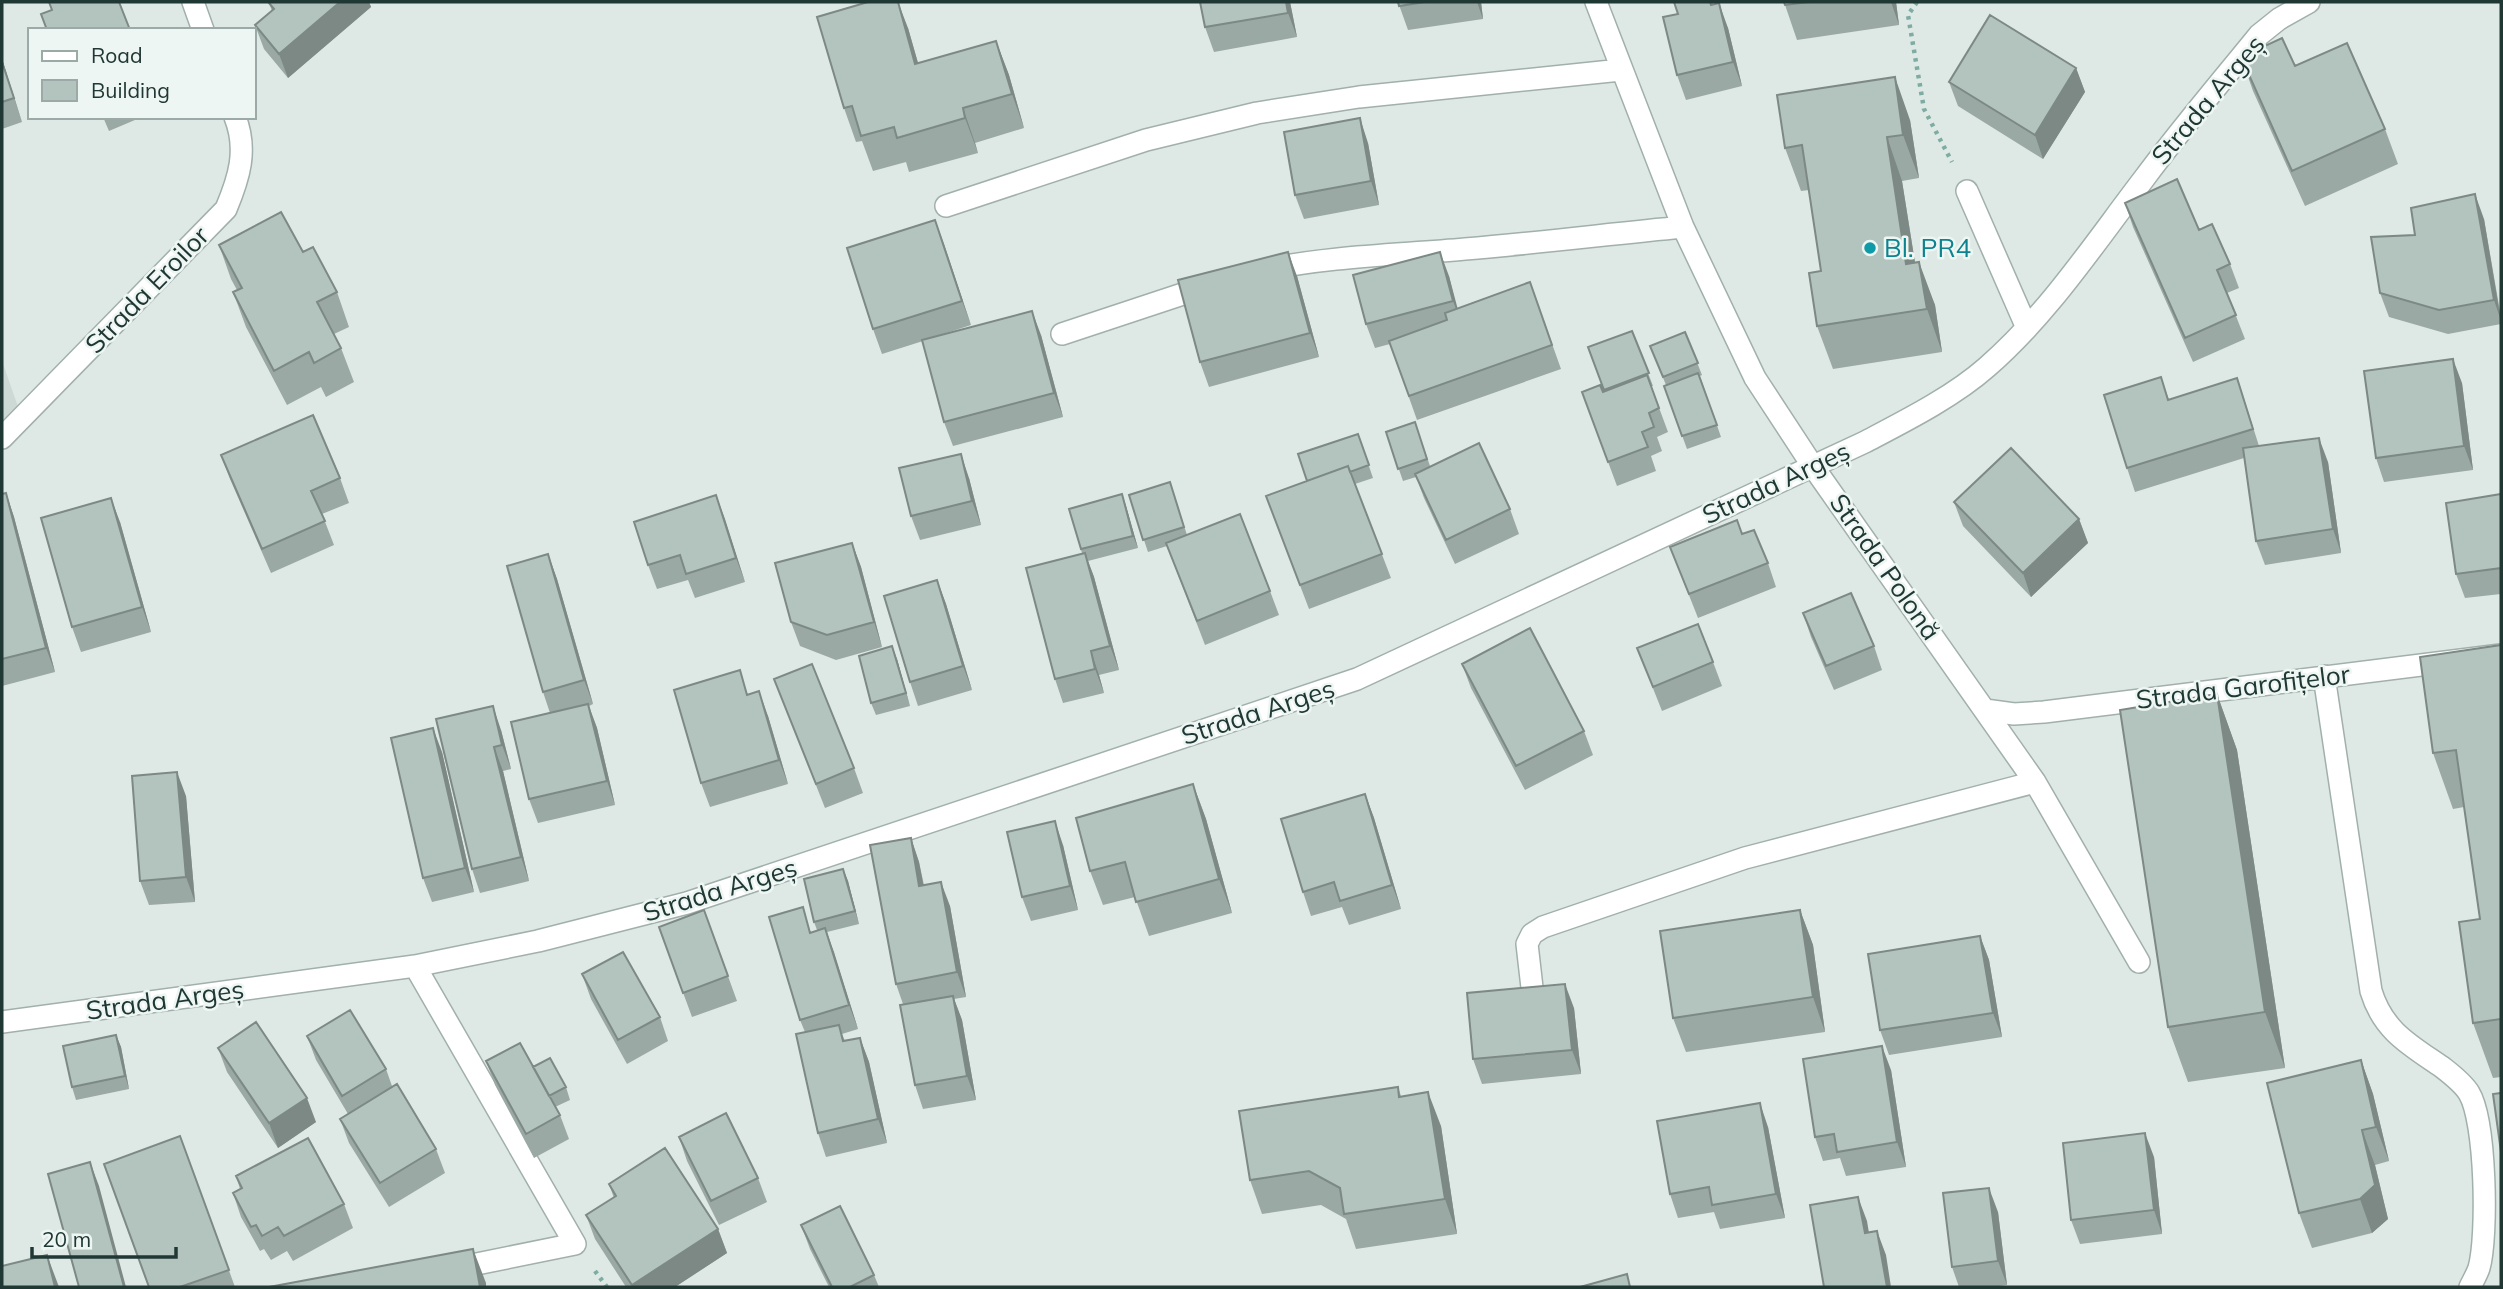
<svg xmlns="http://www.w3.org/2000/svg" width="2503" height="1289" font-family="Mulish,sans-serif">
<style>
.built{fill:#ccd9d4}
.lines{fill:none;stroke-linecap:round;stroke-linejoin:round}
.minor-casing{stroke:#a1b0ac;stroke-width:24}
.path{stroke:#7eaca2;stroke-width:4.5;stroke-dasharray:3.5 5;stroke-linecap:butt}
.minor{stroke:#fff;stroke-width:21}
.wall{fill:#9aa9a3}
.shaded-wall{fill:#7d8985}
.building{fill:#b3c4be;stroke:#7d8985;stroke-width:2}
.culture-dot{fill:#0f9aa8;stroke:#eef6f3;stroke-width:2.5}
.labels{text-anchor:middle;stroke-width:5;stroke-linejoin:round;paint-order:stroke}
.street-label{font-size:26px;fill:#203834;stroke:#eef6f3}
.culture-label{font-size:26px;fill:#0d838f;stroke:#eef6f3;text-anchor:start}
</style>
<rect width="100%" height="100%" fill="#dee9e5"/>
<!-- built -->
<path class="built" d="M2 361 22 418 2 438Z"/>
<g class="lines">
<!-- minor casing -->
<g class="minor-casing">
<path id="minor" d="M193 2 203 30
M1596 2 1683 227 1755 378 1812 465 2035 782 2139 962
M1967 191 2027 328
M946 206 1146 140 1257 113 1359 97 1621 70
M1264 270C1330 256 1398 255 1465 249 1538 243 1610 234 1683 227
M1062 334 1210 285
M2 438 226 209C239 178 248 150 235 117
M2324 676 2371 991C2383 1031 2410 1045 2442 1067 2451 1074 2463 1083 2469 1093 2486 1121 2488 1236 2479 1268 2477 1274 2473 1281 2470 1287
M1985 710 2014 714 2044 712 2501 655
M415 966 575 1244 452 1269
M1534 1005 1527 944 1532 934 1543 927 1745 858 2035 782
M2 1022 415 966 538 941 687 903 1357 679 1865 442C1905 421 1953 397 1987 367 2048 314 2094 244 2143 180 2180 130 2220 83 2259 35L2279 19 2309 2"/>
</g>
<!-- path -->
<path class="path" d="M1917 2 1908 15 1924 109 1952 162
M595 1271 607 1287"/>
<!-- minor -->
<use href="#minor" class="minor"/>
</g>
<!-- wall -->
<path class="wall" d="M270 2H369L371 7 288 78 264 49 255 25 272 11 269 3Z
M1290 2 1297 37 1214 52 1205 27Z
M1398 2H1481L1483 19 1408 30Z
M1674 2H1712L1728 28 1742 86 1686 100 1677 75 1678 14Z
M1784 2H1896L1899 25 1797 40Z
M908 28 918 63 996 41 1009 75 1024 128 975 143 978 153 909 172 906 162 873 171 862 141 856 142 844 108Z
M2241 57 2295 66 2385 129 2398 164 2305 206 2253 91Z
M2 59 22 122 2 129Z
M2076 68 2085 92 2043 159 1958 106 1949 82Z
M103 117H142L109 131Z
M1910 120 1919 178 1902 181 1915 262 1935 305 1942 352 1833 369 1817 326 1821 271 1809 190 1801 191 1785 148Z
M1368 143 1379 205 1304 219 1295 195Z
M2125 203 2199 230 2230 264 2239 288 2227 293 2245 339 2193 362 2133 227Z
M2484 219 2501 317V324L2448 334 2389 317 2380 293 2415 235Z
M935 220 971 325 928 339 1041 335 1063 417 953 446 944 422 923 341 882 354 873 329Z
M219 245 303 252 337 292 349 327 334 334 341 348 354 382 326 397 321 387 287 405 246 327 233 292 237 290 231 279Z
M1297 276 1319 357 1209 387 1200 362Z
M1449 276 1457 309 1530 282 1561 369 1417 420 1390 344 1375 348 1366 324Z
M1632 331 1653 386H1651L1668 432 1657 437 1662 451 1651 456 1656 471 1617 486 1582 392 1604 391Z
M1685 332 1702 375 1700 376 1721 437 1687 449 1664 386 1666 385 1650 346Z
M2161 377 2169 400 2245 402 2259 446 2328 462 2341 553 2265 565 2256 541 2244 458 2135 492 2127 468Z
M2462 383 2473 470 2384 482 2376 458Z
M1415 422 1430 466 1510 509 1519 534 1455 564 1424 498 1416 477 1403 481 1386 432Z
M1358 434 1373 478 1355 484 1391 578 1309 609 1266 496 1307 481Z
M221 455 340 478 349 503 322 514 334 545 271 573 230 479Z
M969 478 981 525 920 540 911 516Z
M1170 482 1187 535 1270 591 1279 615 1205 645 1167 546 1148 552 1129 495Z
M6 493 14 517 55 672 2 686V494Z
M1122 494 1126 506 1138 548 1088 561 1094 577 1119 670 1099 675 1104 693 1063 703 1055 679 1082 553 1069 509Z
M2501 494V594L2465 598 2456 574Z
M716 495 745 582 695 598 688 580 657 589 648 565Z
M1954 502 2079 519 2088 543 2031 597 1963 526Z
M120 522 151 632 81 652 72 627Z
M1742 534 1768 563 1776 587 1698 618 1670 547Z
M852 543 861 567 882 647 836 660 800 646 791 622Z
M548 554 557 579 593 704 589 706 597 728 615 805 538 823 529 799 550 713 543 692Z
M937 580 946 604 972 690 918 706 910 682Z
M1803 613 1874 646 1882 670 1834 690 1811 637Z
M2501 645V1077L2493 1078 2473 1023 2480 919 2464 807 2453 809 2433 753Z
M1637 648 1713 662 1722 686 1662 711Z
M897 659 910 706 876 715 871 703Z
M1462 664 1584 731 1593 755 1525 790 1471 688Z
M774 679 854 768 863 793 825 808Z
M749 694 768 716 788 784 710 807 701 783Z
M2217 694 2237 750 2285 1068 2188 1082 2168 1027Z
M436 719 501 730 511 769 503 771 529 881 480 893 472 869Z
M442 752 474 892 432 902 423 878Z
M1193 784 1206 819 1232 913 1149 936 1135 897 1103 905 1090 871Z
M1365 794 1374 818 1401 909 1349 925 1342 907 1311 916 1303 892Z
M186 796 195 902 149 905 140 881Z
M911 838 919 862 924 885 950 906 966 997 954 999 962 1020 976 1100 923 1109 915 1085 903 1004 896 984Z
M1063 845 1078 910 1031 921 1022 897Z
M843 869 848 881 859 924 827 932 858 1029 842 1034 845 1041 860 1038 869 1062 887 1143 826 1157 818 1133 805 1032 800 1020 812 932 817 930 814 922Z
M704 910 737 1001 692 1017 659 927Z
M1800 910 1813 945 1825 1032 1686 1052 1673 1018Z
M1980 936 1989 960 2002 1037 1889 1055 1880 1030Z
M582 974 660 1017 668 1041 627 1064 591 999Z
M1574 1008 1581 1074 1482 1084 1473 1059Z
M116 1035 121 1047 129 1089 76 1100 72 1087Z
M307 1036 386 1069 392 1086 436 1149 445 1173 389 1207 349 1143 340 1119 348 1114 316 1060Z
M218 1048 316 1122 278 1148 227 1072Z
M2361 1060 2373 1094 2389 1161 2375 1165 2388 1219 2372 1233 2312 1248 2299 1213Z
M486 1061 533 1067 566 1087 570 1100 555 1107 560 1115 569 1139 534 1158 495 1085Z
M1891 1070 1906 1167 1846 1176 1840 1158 1823 1161 1815 1137Z
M1398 1087 1401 1096 1441 1126 1457 1234 1356 1249 1346 1219 1321 1205 1262 1214 1250 1180Z
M1768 1127 1785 1218 1720 1229 1714 1212 1678 1218 1670 1194Z
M180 1136 235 1287H149Z
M679 1137 758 1178 767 1202 719 1225 687 1161Z
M2154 1157 2162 1234 2080 1244 2071 1220Z
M236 1176 344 1204 353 1228 293 1261 287 1251 271 1260 264 1249 260 1251 241 1217 233 1193 240 1189Z
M609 1184 718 1229 727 1253 675 1287H626L595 1239 586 1215 614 1198Z
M1998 1212 2007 1285 1992 1287H1959L1952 1267Z
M801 1225 874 1275 879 1287H829L810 1249Z"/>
<!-- shaded-wall -->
<path class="shaded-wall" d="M340 2H369L371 7 288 78 279 54Z
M898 2 908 28 928 98 915 64Z
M1286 2H1290L1297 37 1288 13Z
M1477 2H1481L1483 19Z
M1891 2H1896L1899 25Z
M1719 3 1728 28 1742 86 1733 62Z
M996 41 1009 75 1024 128 1012 94Z
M2 59 22 122 2 62Z
M2076 68 2085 92 2043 159 2035 135Z
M1895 77 1910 120 1919 178 1903 135Z
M963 108 975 143 978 153 965 118Z
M1360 118 1368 143 1379 205 1371 181Z
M1887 137 1902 181 1922 307 1906 264Z
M2475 194 2484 219 2501 321 2494 300Z
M935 220 944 244 971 325 962 301Z
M1288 252 1297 276 1319 357 1310 333Z
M1440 252 1449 276 1462 325 1453 301Z
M1919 262 1935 305 1942 352 1927 309Z
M1032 311 1041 335 1063 417 1054 393Z
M2453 359 2462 383 2473 470 2464 446Z
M2319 438 2328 462 2341 553 2333 529Z
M961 454 969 478 981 525 972 501Z
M6 493 14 517 55 672 46 648Z
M1122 494 1126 506 1138 548 1133 536Z
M716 495 725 519 745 582 736 558Z
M111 498 120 522 151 632 142 607Z
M2079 519 2088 543 2031 597 2023 573Z
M852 543 861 567 882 647 874 622Z
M1085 553 1094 577 1119 670 1110 646Z
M548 554 557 579 593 704 584 680Z
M937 580 946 604 972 690 963 666Z
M892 646 897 659 910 706 906 693Z
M1091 651 1099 675 1104 693 1095 669Z
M759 691 768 716 788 784 779 760Z
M2217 694 2237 750 2285 1068 2265 1012Z
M588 704 597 728 615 805 607 781Z
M493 706 501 730 511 769 502 745Z
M433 728 442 752 474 892 465 868Z
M494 747 503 771 529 881 521 857Z
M177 772 186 796 195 902 186 877Z
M1193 784 1206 819 1232 913 1219 879Z
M1365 794 1374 818 1401 909 1392 885Z
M1055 821 1063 845 1078 910 1070 886Z
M911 838 919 862 928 910 919 886Z
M843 869 848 881 859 924 855 911Z
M941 882 950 906 966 997 957 972Z
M1800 910 1813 945 1825 1032 1813 997Z
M825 928 834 952 858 1029 849 1005Z
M1980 936 1989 960 2002 1037 1993 1013Z
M1565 984 1574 1008 1581 1074 1572 1050Z
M953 996 962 1020 976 1100 967 1076Z
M116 1035 121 1047 129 1089 125 1076Z
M860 1038 869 1062 887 1143 878 1119Z
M1882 1046 1891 1070 1906 1167 1897 1142Z
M2361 1060 2373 1094 2389 1161 2376 1127Z
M1428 1092 1441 1126 1457 1234 1445 1199Z
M307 1098 316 1122 278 1148 269 1123Z
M1760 1103 1768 1127 1785 1218 1776 1194Z
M2362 1130 2375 1165 2388 1219 2372 1233 2360 1199Z
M2145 1133 2154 1157 2162 1234 2154 1210Z
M90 1162 99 1186 126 1287H124Z
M1989 1188 1998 1212 2007 1285 1998 1261Z
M1858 1197 1867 1221 1873 1257 1865 1233Z
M718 1229 727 1253 675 1287H633L632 1285Z
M1877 1231 1886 1255 1891 1287H1887Z
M473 1249 486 1283V1287H480Z
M47 1255 59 1287H55Z"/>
<!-- building -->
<path class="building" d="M49 2H119L130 30H47L41 14 52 10Z
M270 2H340L279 54 255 25 274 9 269 3Z
M868 2H898L915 64 996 41 1012 94 963 108 965 118 897 138 894 127 861 136 852 106 844 108 817 17Z
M1200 2H1286L1288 13 1205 27Z
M1398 2H1425L1399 6Z
M1674 2H1710L1711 5 1719 3 1733 62 1677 75 1663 17 1678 14Z
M1784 2H1809L1785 5Z
M1990 15 2076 68 2035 135 1949 82Z
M2282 38 2295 66 2347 43 2385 129 2292 171 2241 57Z
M2 62 14 98 2 102Z
M1895 77 1903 135 1887 137 1906 264 1919 262 1927 309 1817 326 1809 273 1821 271 1802 145 1785 148 1777 95Z
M1360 118 1371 181 1295 195 1284 132Z
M2177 179 2199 230 2212 224 2230 264 2217 270 2236 315 2185 338 2125 203Z
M2475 194 2494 300 2439 310 2380 293 2371 237 2415 235 2411 208Z
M281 212 303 252 313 247 337 292 317 302 341 348 314 363 309 352 274 371 233 292 242 288 219 245Z
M935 220 962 301 873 329 847 248Z
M1288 252 1310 333 1200 362 1178 280Z
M1440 252 1453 301 1366 324 1353 275Z
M1530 282 1552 345 1409 396 1389 341 1447 320 1445 313Z
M1032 311 1054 393 944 422 922 340Z
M1632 331 1649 373 1604 390 1588 347Z
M1685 332 1698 363 1663 377 1650 346Z
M2453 359 2464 446 2376 458 2364 371Z
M1698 373 1717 425 1682 436 1664 386Z
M1647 375 1659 408 1649 413 1654 427 1642 432 1648 447 1608 462 1582 392 1600 385 1603 392Z
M2161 377 2168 400 2237 378 2253 429 2127 468 2104 395Z
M313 415 340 478 311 491 325 521 262 549 221 455Z
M1415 422 1427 459 1398 469 1386 432Z
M1358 434 1369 465 1350 472 1348 466 1307 481 1298 454Z
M2319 438 2333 529 2256 541 2243 448Z
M1479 443 1510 509 1446 540 1415 474Z
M2011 448 2079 519 2023 573 1954 502Z
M961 454 972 501 911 516 899 468Z
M1348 466 1382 554 1300 585 1266 496Z
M1170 482 1184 527 1143 540 1129 495Z
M6 493 46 648 2 659V494Z
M1122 494 1133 536 1081 549 1069 509Z
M2501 494V568L2456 574 2446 503Z
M716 495 736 558 686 574 680 555 648 565 634 522Z
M111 498 142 607 72 627 41 518Z
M1240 514 1270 591 1197 621 1166 543Z
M1737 520 1742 534 1754 530 1768 563 1689 594 1670 547Z
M852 543 874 622 827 635 791 622 775 563Z
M1085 553 1110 646 1091 651 1095 669 1055 679 1026 568Z
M548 554 584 680 543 692 507 566Z
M937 580 963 666 910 682 884 596Z
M1851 593 1874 646 1826 666 1803 613Z
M1698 624 1713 662 1653 687 1637 648Z
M1530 628 1584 731 1516 766 1462 664Z
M2501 645V1019L2473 1023 2459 922 2480 919 2456 750 2433 753 2420 657Z
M892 646 906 693 871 703 859 656Z
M812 664 854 768 816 784 774 679Z
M740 670 747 695 759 691 779 760 701 783 674 690Z
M2217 694 2265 1012 2168 1027 2120 710Z
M588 704 607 781 529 799 511 722Z
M493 706 502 745 494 747 521 857 472 869 436 719Z
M433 728 465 868 423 878 391 738Z
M177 772 186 877 140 881 132 776Z
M1193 784 1219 879 1136 902 1125 862 1090 871 1076 818Z
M1365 794 1392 885 1340 901 1334 882 1303 892 1281 819Z
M1055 821 1070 886 1022 897 1007 832Z
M911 838 919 886 941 882 957 972 896 984 870 845Z
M843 869 855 911 814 922 804 879Z
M803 907 810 933 825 928 849 1005 800 1020 769 917Z
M704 910 728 976 683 993 659 927Z
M1800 910 1813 997 1673 1018 1660 931Z
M1980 936 1993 1013 1880 1030 1868 954Z
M623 952 660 1017 618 1040 582 974Z
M1565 984 1572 1050 1473 1059 1467 993Z
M953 996 967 1076 915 1085 900 1005Z
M350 1010 386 1069 342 1096 307 1036Z
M256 1022 307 1098 269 1123 218 1048Z
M839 1025 843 1041 860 1038 878 1119 818 1133 796 1034Z
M116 1035 125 1076 72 1087 63 1046Z
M520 1043 560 1115 526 1134 486 1061Z
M1882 1046 1897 1142 1837 1152 1834 1134 1815 1137 1803 1059Z
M550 1058 566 1087 549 1096 533 1067Z
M2361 1060 2376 1127 2362 1130 2375 1185 2360 1199 2299 1213 2267 1083Z
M397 1084 436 1149 380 1183 340 1119Z
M1398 1087 1399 1097 1428 1092 1445 1199 1344 1214 1340 1188 1309 1171 1250 1180 1239 1111Z
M2501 1093V1152L2493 1094Z
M1760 1103 1776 1194 1712 1205 1709 1187 1670 1194 1657 1121Z
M726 1113 758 1178 711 1201 679 1137Z
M2145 1133 2154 1210 2071 1220 2063 1143Z
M180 1136 229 1270 180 1287H149L104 1164Z
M308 1138 344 1204 284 1236 278 1227 262 1236 256 1225 251 1227 233 1193 242 1188 236 1176Z
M665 1148 718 1229 632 1285 586 1215 616 1196 609 1184Z
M90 1162 124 1287H79L48 1174Z
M1989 1188 1998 1261 1952 1267 1943 1193Z
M1858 1197 1865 1233 1877 1231 1887 1287H1824L1810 1205Z
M840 1206 874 1275 850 1287H832L801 1225Z
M473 1249 480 1287H269Z
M47 1255 55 1287H2V1266Z
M1627 1274 1630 1287H1580Z"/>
<!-- markers -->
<circle class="culture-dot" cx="1870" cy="248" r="7"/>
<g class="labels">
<!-- street labels -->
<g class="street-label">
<text transform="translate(2208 100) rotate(-50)" y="9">Strada Argeș</text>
<text transform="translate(147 290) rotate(-46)" y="9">Strada Eroilor</text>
<text transform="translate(1776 483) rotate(-25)" y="9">Strada Argeș</text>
<text transform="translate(1885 567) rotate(55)" y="9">Strada Polonă</text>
<text transform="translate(2243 687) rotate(-7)" y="9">Strada Garofițelor</text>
<text transform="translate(1258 712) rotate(-18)" y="9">Strada Argeș</text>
<text transform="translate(720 890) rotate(-17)" y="9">Strada Argeș</text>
<text transform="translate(165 1000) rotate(-8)" y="9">Strada Argeș</text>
</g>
<!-- culture labels -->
<g class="culture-label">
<text x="1884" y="257">Bl. PR4</text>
</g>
</g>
<!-- border -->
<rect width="2503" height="1289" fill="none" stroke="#203834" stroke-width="7"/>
<!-- legend -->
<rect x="28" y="28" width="228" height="91" fill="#eef6f3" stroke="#9caaa7" stroke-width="2"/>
<rect x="42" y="51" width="35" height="10" fill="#ffffff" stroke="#9caaa7" stroke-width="2"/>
<text x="91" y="63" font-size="21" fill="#203834">Road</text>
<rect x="42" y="80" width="35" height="21" fill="#b3c4be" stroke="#9caaa7" stroke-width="2"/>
<text x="91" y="98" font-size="21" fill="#203834">Building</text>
<!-- scale -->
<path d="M32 1247v10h144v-10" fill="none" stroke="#203834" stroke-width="3.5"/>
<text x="42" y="1247" font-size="21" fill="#203834" stroke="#eef6f3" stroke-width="5" paint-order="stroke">20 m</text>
</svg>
